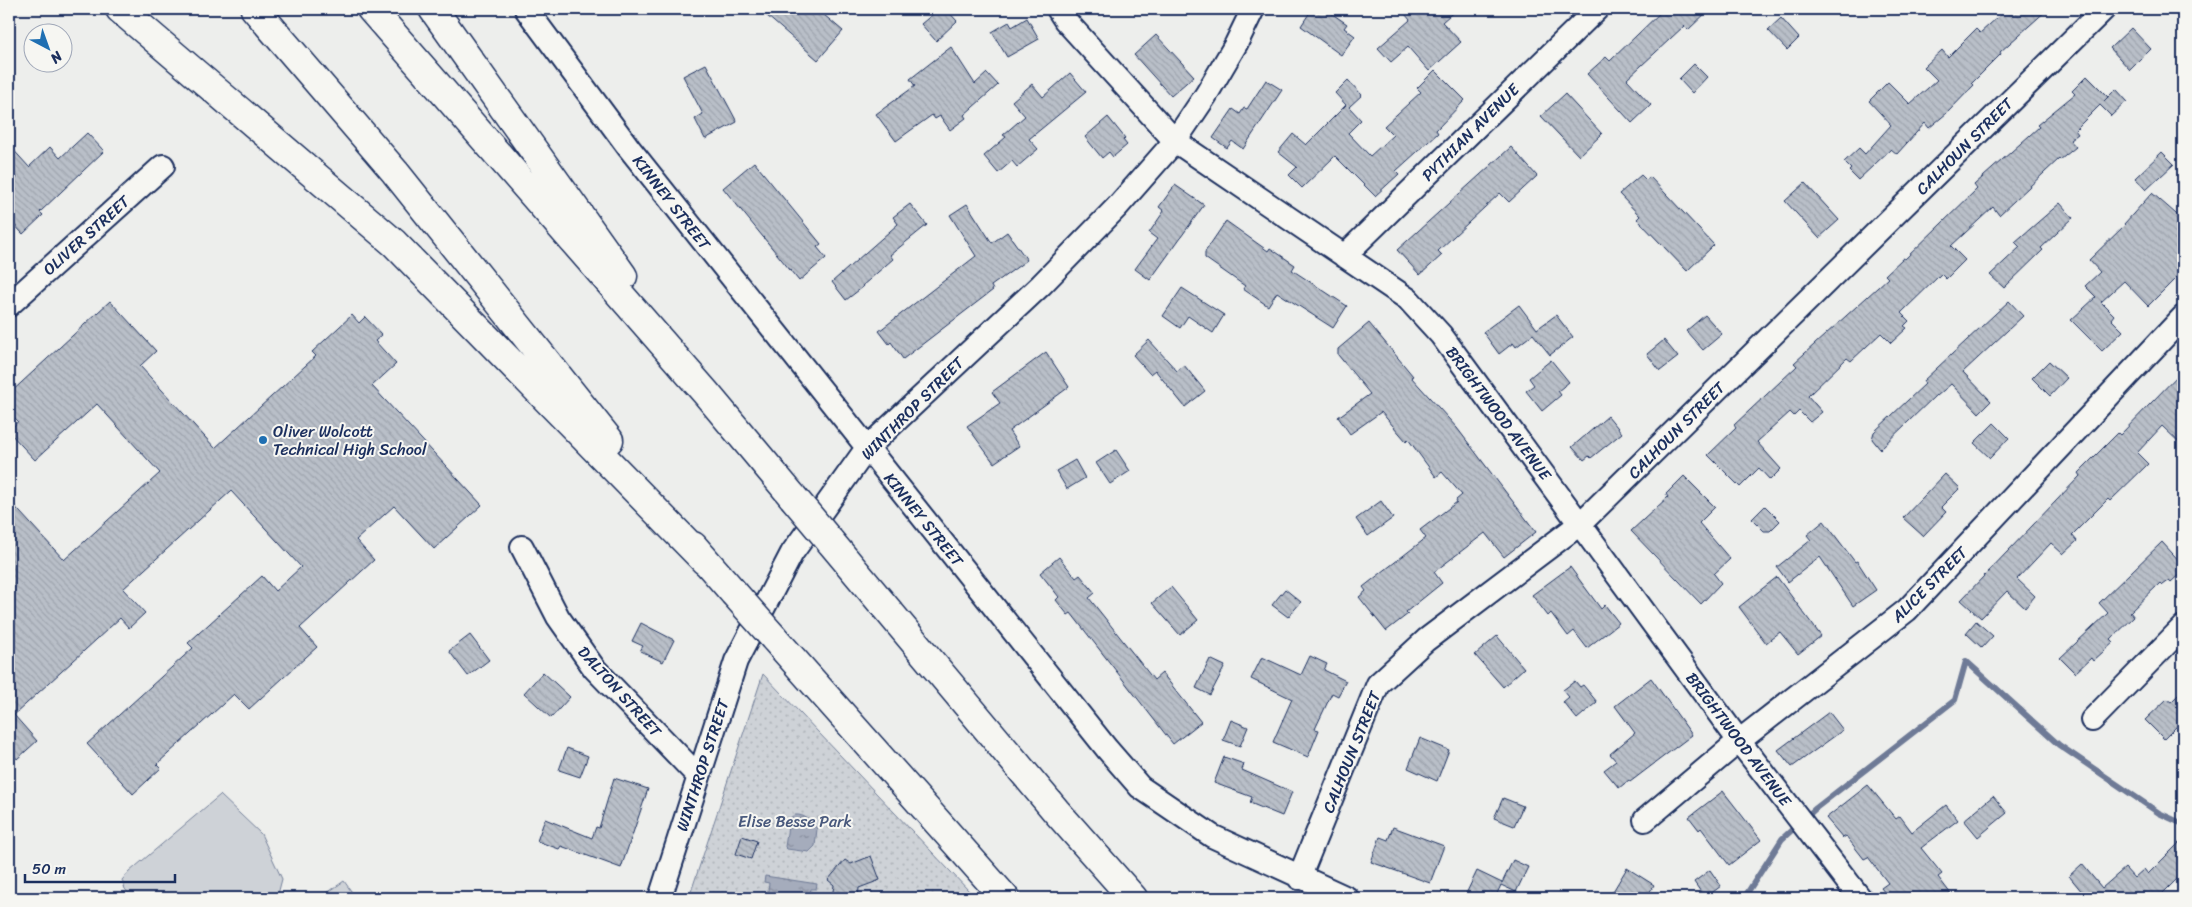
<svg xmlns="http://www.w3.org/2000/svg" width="2192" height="907" font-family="Sriracha,sans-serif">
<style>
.park{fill:url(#park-dots);stroke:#74809a}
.pitch{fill:#ced2d7;stroke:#74809a}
.water{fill:url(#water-ripples);stroke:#6e7a96}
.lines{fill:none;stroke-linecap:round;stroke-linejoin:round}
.stream{stroke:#6e7a96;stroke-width:6}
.building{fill:url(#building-back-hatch);stroke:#1b2f5e}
.minor-casing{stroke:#1b2f5e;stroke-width:26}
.highway-casing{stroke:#1b2f5e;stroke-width:31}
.minor{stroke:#f6f6f2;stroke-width:22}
.highway{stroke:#f6f6f2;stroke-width:28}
.highway-bridge-casing{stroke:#1b2f5e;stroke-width:31;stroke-linecap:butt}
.highway-bridge{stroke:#f6f6f2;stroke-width:28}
.poi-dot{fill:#1f6fb2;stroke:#f6f6f2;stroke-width:2}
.labels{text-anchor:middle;stroke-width:4;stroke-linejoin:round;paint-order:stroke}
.street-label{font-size:16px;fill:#1b2f5e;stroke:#f6f6f2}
.poi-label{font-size:16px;fill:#1b2f5e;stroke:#f6f6f2;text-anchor:start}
.park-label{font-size:16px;fill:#48587c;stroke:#f6f6f2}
</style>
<defs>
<pattern id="park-dots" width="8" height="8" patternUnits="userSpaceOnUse" patternTransform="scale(1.25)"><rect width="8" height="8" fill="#ced2d7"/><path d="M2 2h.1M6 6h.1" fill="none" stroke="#b0b5bb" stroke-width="1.8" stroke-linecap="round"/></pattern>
<pattern id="water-ripples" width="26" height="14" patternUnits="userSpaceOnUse" patternTransform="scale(1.25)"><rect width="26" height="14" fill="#a5acbc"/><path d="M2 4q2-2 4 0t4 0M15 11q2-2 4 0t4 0" fill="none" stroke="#868c9c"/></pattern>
<pattern id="building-back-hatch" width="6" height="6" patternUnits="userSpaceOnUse" patternTransform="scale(1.25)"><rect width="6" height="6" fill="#b9bfc8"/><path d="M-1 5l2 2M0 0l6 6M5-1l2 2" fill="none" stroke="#9ea4ae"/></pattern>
</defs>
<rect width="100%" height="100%" fill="#edeeec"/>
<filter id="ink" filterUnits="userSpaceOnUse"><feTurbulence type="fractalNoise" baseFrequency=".02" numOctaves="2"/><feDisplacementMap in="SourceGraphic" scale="10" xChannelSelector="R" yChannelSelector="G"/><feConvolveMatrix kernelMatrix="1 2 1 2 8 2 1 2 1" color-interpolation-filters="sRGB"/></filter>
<g filter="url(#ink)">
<!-- park -->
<path class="park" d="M763 674 969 891 975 898H689Z"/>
<!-- pitch -->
<path class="pitch" d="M220 795 261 834 282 879 277 898H133L125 889 122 880 129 872Z
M344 881 356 898H320Z"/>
<!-- water -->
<path class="water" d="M794 815C806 814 810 821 817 829L815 846 809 852 787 849 785 847 789 819Z
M765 876 817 884 816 889H811L809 898H767L769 883 764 882Z"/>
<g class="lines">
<!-- stream -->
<path class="stream" d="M1744 898 1782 839 1816 808 1955 700 1966 661 2059 745 2159 813 2183 824"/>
</g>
<!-- building -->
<path class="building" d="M759 9H817L843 31 818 60Z
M939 9H946L957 21 936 41 921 24Z
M1312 9H1325L1347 24 1344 28 1355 36 1341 55 1301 26Z
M1401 9H1457L1442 22 1461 42 1429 71 1408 47 1391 62 1378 48 1410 20Z
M1664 9H1710L1688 30 1684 26 1627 79 1651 105 1632 123 1587 74 1606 57 1610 61Z
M2007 9H2048L2000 52 2001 54 1972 83 1974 85 1947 113 1929 128 1925 123 1897 154 1891 149 1858 180 1849 171 1851 169 1844 162 1859 148 1865 154 1891 125 1869 101 1888 82 1910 104 1937 80 1924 67 1942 50 1948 57 1976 29 1980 33Z
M1027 18 1039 39 1007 57 992 32 1009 22 1012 27Z
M1781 18 1799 38 1787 50 1768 30Z
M2131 28 2151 49 2130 70 2110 48Z
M1156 35 1194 76 1171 96 1134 55Z
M951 47 975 84 987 73 998 85 964 115 966 118 950 130 940 116 935 119 932 115 896 141 876 114 915 86 910 79Z
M706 64 737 122 705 139 695 119 703 114 683 76Z
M1694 64 1707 77 1692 93 1679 79Z
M1435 70 1465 100 1436 130 1438 133 1396 171 1399 174 1375 196 1335 156 1302 188 1289 175 1297 167 1278 152 1293 134 1306 145 1346 105 1335 93 1348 80 1362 95 1349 107 1361 120 1348 133 1370 156 1393 135 1384 126 1421 92 1417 88Z
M1070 73 1086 92 1029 139 1038 149 1017 167 1012 161 998 173 984 156 1006 137 1003 135 1025 116 1012 101 1032 84 1043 97Z
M2087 76 2108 97 2104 101 2116 89 2127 101 2111 116 2100 105 2075 130 2078 134 2070 140 2076 147 2060 160 2059 159 1999 215 1993 207 1951 246 1965 260 1946 279 1941 274 1901 313 1909 321 1904 326 1907 328 1891 343 1881 333 1851 361 1847 358 1808 396 1822 412 1810 422 1799 411 1794 416 1790 412 1757 442 1781 469 1770 480 1759 468 1740 487 1708 455 1736 428 1734 425 1797 366 1794 363 1888 278 1885 275 1903 258 1905 259 1977 189 1974 185 2039 127 2037 125 2075 94 2072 91Z
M1266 80 1282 90 1243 149 1232 141 1227 148 1213 138 1233 109 1240 114 1244 108 1247 109Z
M1565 94 1602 134 1579 156 1541 116Z
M1108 117 1125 138 1123 140 1127 145 1113 157 1109 152 1102 158 1085 137Z
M87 133 104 151 40 212 43 215 23 234 9 219V186L17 178 9 170V145L29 167 50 147 60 158Z
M1511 147 1537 176 1509 202 1500 193 1438 251 1442 255 1420 275 1397 250Z
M2162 152 2174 164 2146 190 2135 178Z
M754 162 821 244 817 247 826 258 799 281 723 188Z
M1641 175 1646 180 1650 177 1714 245 1687 271 1637 219 1640 216 1619 194Z
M1805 183 1839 220 1819 238 1785 201Z
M1175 185 1204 205 1150 280 1135 269 1157 239 1149 233 1164 211 1159 207Z
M2152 193 2183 220V271L2148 306 2124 281 2101 302 2114 315 2111 319 2123 331 2102 351 2071 320 2096 297 2085 286 2100 272 2089 260 2125 225 2124 224Z
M2060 203 2073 218 2041 248 2043 250 2004 288 1990 275 2020 247 2015 242Z
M910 204 927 225 890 255 893 259 862 286 863 287 846 300 832 282 898 224 893 217Z
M967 204 992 243 1007 232 1027 260 991 286 993 290 903 359 891 342 889 344 879 331 976 256 950 215Z
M1226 221 1268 251 1270 248 1295 265 1292 270 1347 306 1333 328 1277 292 1268 306 1243 289 1245 286 1205 258V252Z
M1182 288 1224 315 1213 333 1188 316 1180 328 1163 316Z
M110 301 156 351 140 366 215 448 316 356 312 352 352 315 359 323 365 317 382 335 375 341 396 364 372 386 482 505 434 549 394 506 356 540 374 560 300 628 317 647 249 709 234 694 157 764 161 768 133 794 87 744 193 648 188 643 262 576 275 591 301 567 231 491 123 589 145 613 129 628 120 618 14 715 37 741 17 759 9 749V500L64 560 160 473 97 404 35 460 9 432 18 421 9 412V394Z
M2009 301 2023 316 1963 372 1991 401 1979 413 1951 384 1937 396 1936 395 1880 449 1872 439 1874 432 1925 384 1923 381Z
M1519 305 1537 329 1556 315 1573 337 1550 355 1533 334 1516 347 1513 343 1499 354 1483 332Z
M1705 315 1722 334 1703 350 1686 331Z
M1369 323 1413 376 1411 377 1457 428 1536 532 1504 557 1485 533 1434 572 1442 583 1406 612 1408 614 1386 631 1359 597 1366 591 1363 587 1426 538 1420 530 1457 502 1456 500 1462 495 1442 472 1436 477 1408 439 1406 441 1381 412 1350 434 1338 417 1370 394 1338 355V349Z
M1149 340 1177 371 1184 365 1205 391 1185 407 1155 370 1150 374 1133 355Z
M1664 340 1678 357 1660 371 1647 354Z
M1046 352 1069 387 1009 431 1019 446 994 463 967 426 1000 403 992 392Z
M1551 360 1569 382 1558 391 1561 395 1542 411 1526 391 1534 385 1529 378Z
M2049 361 2067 378 2050 396 2032 378Z
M2183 370V446L2162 426 2137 453 2148 464 2110 501 2108 499 2072 535 2077 541 2063 554 2051 543 2017 579 2035 596 2025 608 2007 591 1981 618 1961 600 2080 476 2078 473 2118 433 2120 435Z
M1608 416 1622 433 1591 458 1589 456 1584 460 1572 447Z
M1994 423 2009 438 1990 458 1974 443Z
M1116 450 1130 471 1110 484 1096 463Z
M1075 460 1085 478 1067 489 1056 471Z
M1945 474 1960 488 1941 507 1946 512 1923 536 1903 518Z
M1684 476 1715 507 1699 523 1730 559 1714 574 1721 583 1701 604 1631 531 1668 497 1666 494Z
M1381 501 1393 518 1368 536 1356 519Z
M1765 506 1780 521 1770 531H1764L1752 519Z
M1824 521 1855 562 1857 561 1876 590 1853 606 1820 557 1788 582 1777 567 1811 540 1807 535Z
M2162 542 2183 565V571L2171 582 2169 580 2162 585 2160 583 2130 612 2134 617 2111 639 2114 642 2093 661 2091 658 2075 673 2060 658 2108 613 2099 603Z
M1059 557 1076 578 1080 575 1095 593 1089 598 1154 680 1162 673 1201 722 1173 744 1071 613 1068 615 1056 600 1059 597 1040 573Z
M1570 567 1601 609 1605 605 1619 623 1587 648 1574 631 1568 636 1551 613 1548 616 1532 595Z
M1777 577 1821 636 1798 654 1780 632 1766 643 1739 607Z
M1171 587 1198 620 1180 635 1152 603Z
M1285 589 1301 602 1288 617 1272 605Z
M1976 621 1993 636 1982 648 1966 633Z
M641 623 674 640 663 662 640 651 643 646 632 641Z
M470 635 489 660 468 676 449 651Z
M1497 636 1524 668 1503 687 1475 655Z
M1310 656 1327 664 1324 670 1346 681 1338 696 1332 693 1315 729 1319 730 1308 757 1273 742 1292 699 1251 679 1262 657 1301 675Z
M1210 659 1225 666 1210 695 1196 688Z
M543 672 570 697 551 718 524 693Z
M1651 678 1692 735 1630 782 1629 780 1619 788 1604 770 1616 761 1610 754 1635 733 1615 706Z
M1575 681 1580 687 1583 685 1597 702 1577 719 1563 702 1569 697 1563 690Z
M2183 690V720L2164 739 2145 720 2167 699 2171 702Z
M1829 712 1843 730 1792 767 1778 750Z
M1231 720 1248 727 1240 746 1223 740Z
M1420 738 1449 750 1437 781 1408 768Z
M567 748 588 756 580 777 559 770Z
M1224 757 1244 764 1242 770 1292 792 1282 816 1250 803 1252 797 1214 783Z
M614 778 648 789 621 868 561 846 559 849 537 841 545 819 592 838 596 827 599 828Z
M1868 785 1896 819 1900 816 1912 832 1946 805 1958 820 1921 848 1942 874 1938 877 1954 898H1889L1881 888 1888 883 1868 857 1864 859 1846 836 1843 838 1826 818Z
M1723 791 1761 840 1729 865 1701 828 1699 830 1689 817Z
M1993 796 2007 813 1978 837 1964 820Z
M1503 798 1523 806 1514 826 1494 818Z
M1393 827 1444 846 1430 883 1371 862 1380 837 1388 840Z
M742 836 757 841 751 859 736 854Z
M2183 839V873L2158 898H2087L2069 876 2082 864 2102 888 2125 868 2134 878 2144 869 2148 874Z
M871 856 880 880 859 888 858 898H832L834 885 828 880 845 860 851 864Z
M1513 860 1528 867 1516 892 1501 885 1495 898H1464L1477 871 1502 883Z
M1627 868 1654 885 1646 898H1609Z
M1710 870 1721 886 1705 898 1694 882Z"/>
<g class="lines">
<!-- minor casing -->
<g class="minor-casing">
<path id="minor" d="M526 9 629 148 1107 749 1140 787 1212 836 1347 898
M1058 9 1065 20 1175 141 1408 299 1441 335 1739 741 1860 898
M1344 256 1597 9
M9 305 163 166
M522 547 558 617 594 668 698 776
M2092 720 2183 627
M1645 820 1739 741 1907 610 2183 317
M1299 878 1378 684 1426 640 1581 523 2104 9
M660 898 736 661 792 553 867 448 1041 285 1117 207 1175 141 1206 95 1236 44 1253 9"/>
</g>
<!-- highway casing -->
<g class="highway-casing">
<path id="highway" d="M120 9 394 243 705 561
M255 9 395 172 609 440
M371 9 706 393 793 497
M433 9 623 276
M829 540 1056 811 1133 898
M693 546 734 593
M774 638 1005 898"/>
</g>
<!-- minor -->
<use href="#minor" class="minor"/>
<!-- highway -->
<use href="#highway" class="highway"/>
<!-- highway-bridge casing -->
<g class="highway-bridge-casing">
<path id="highway-bridge" d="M793 497 829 540
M734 593 774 638"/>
</g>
<!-- highway-bridge -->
<use href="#highway-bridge" class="highway-bridge"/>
</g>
</g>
<!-- markers -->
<circle class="poi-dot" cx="263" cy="440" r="5"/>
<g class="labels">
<!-- street labels -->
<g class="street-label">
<text transform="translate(1470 132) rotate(-45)" y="6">PYTHIAN AVENUE</text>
<text transform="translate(1964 146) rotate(-45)" y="6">CALHOUN STREET</text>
<text transform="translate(672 202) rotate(52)" y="6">KINNEY STREET</text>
<text transform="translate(86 235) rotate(-42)" y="6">OLIVER STREET</text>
<text transform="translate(912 408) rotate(-45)" y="6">WINTHROP STREET</text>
<text transform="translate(1499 413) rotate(53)" y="6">BRIGHTWOOD AVENUE</text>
<text transform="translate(1676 430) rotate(-45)" y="6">CALHOUN STREET</text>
<text transform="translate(924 519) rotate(51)" y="6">KINNEY STREET</text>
<text transform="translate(1929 584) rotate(-45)" y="6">ALICE STREET</text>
<text transform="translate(620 691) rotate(48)" y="6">DALTON STREET</text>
<text transform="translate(1739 739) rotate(53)" y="6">BRIGHTWOOD AVENUE</text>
<text transform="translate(1351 752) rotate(-68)" y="6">CALHOUN STREET</text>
<text transform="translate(702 765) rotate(-72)" y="6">WINTHROP STREET</text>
</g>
<!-- poi labels -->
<g class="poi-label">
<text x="273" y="437">Oliver Wolcott<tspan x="273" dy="18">Technical High School</tspan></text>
</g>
<!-- park labels -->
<g class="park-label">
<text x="795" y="827">Elise Besse Park</text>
</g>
</g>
<!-- margin -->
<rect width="2192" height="907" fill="none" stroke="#f6f6f2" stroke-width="30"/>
<rect x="15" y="15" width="2162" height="877" fill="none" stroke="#1b2f5e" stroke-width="2" filter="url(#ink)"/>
<!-- north arrow -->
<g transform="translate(48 48) rotate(139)"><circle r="24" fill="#f6f6f2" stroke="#9ea6b7"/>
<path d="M0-4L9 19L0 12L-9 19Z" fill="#1f6fb2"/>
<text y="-8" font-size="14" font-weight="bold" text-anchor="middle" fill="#1b2f5e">N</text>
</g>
<!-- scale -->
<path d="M25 874v8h150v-8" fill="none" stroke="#1b2f5e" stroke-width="2.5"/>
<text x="32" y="874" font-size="15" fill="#1b2f5e" stroke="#f6f6f2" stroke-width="4" paint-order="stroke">50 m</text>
</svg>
